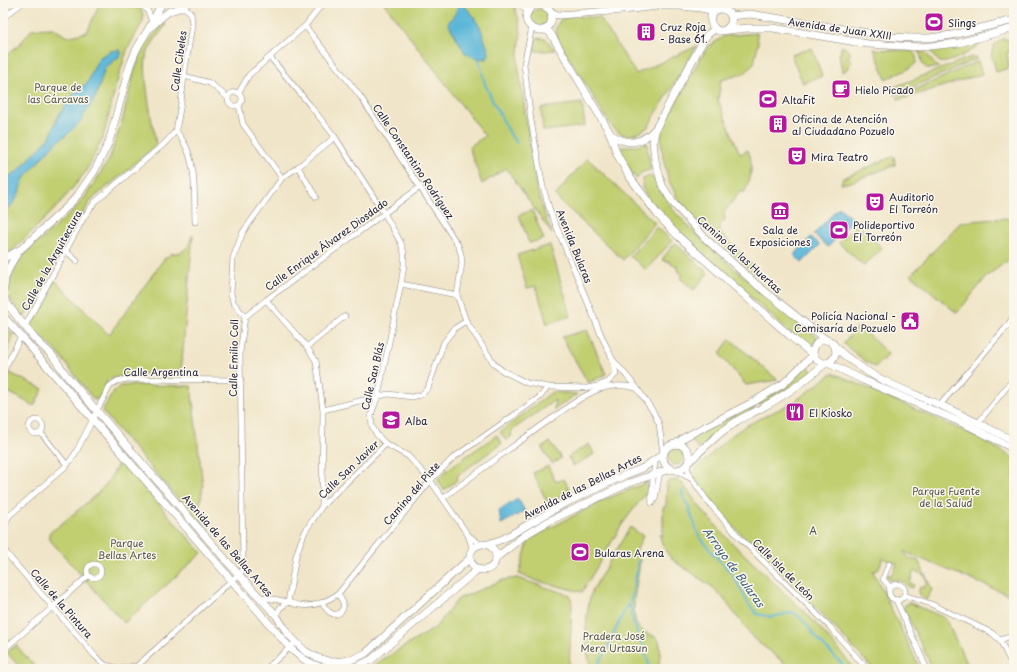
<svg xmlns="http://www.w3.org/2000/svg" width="1017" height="672" font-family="'Playpen Sans',sans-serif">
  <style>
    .green { fill: #c1cf71; stroke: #727856 }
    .water { fill: #5ab6d8; stroke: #3e6c8a }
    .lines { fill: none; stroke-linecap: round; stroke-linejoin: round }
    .stream { stroke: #5ab6d8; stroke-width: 2 }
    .street-casing { stroke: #898482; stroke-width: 6 }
    .secondary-casing { stroke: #898482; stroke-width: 8 }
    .street { stroke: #fff; stroke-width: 5 }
    .secondary { stroke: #fff; stroke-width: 7 }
    .labels { text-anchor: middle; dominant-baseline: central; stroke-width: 3; stroke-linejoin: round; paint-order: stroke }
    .poi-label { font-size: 10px; fill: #22223b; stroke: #fbf7ec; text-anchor: start }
    .street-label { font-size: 10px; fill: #22223b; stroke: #fbf7ec }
    .park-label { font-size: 10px; fill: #52564b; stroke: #fbf7ec }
    .water-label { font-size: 11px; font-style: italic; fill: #385d7a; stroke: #fbf7ec }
  </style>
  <rect width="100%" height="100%" fill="#fbf7ec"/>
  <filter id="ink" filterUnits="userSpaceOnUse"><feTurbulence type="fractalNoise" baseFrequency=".025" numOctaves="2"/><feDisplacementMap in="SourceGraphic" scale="8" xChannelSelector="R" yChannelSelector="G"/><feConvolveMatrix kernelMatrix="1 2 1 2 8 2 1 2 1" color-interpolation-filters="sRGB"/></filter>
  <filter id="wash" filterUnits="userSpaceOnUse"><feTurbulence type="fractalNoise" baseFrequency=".012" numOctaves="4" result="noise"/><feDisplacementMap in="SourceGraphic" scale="16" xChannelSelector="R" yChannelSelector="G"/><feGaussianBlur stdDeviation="0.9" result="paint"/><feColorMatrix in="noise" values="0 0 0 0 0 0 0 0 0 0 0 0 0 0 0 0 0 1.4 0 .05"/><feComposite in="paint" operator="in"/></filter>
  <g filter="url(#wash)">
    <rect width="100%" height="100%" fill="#f0e5c8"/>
    <g class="green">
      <path d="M100 3H127L131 7 140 8C143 13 144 16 143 21L127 50 116 85 103 138 86 171 76 184 53 211 3 259V57L18 46 32 29 53 28 67 37 87 32Z"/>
      <path d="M384 3H511L514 5 519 20 521 32 518 63 536 186 544 213 552 234 506 168 482 184 469 147 485 136Z"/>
      <circle cx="539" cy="18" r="9"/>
      <path d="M569 16 600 18 636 74 697 46 648 127C638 134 627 139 617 131 611 127 603 112 599 106 585 83 571 61 557 38L556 28 560 20Z"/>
      <path d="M164 23 166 25C159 34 151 44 147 54 142 67 150 108 152 123L154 131 156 145 124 173 91 200 72 230 56 261 28 312 25 316 21 315 10 299 9 285 15 268 27 251 42 239 73 211 85 197 109 160 123 118 134 72 145 45Z"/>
      <path d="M757 33 758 43 754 64 743 75V74L721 80 718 100 740 154 748 150C754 167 751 178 744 193L741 191 724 212 725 220 720 225 719 231 757 270 754 274 688 211 678 199 669 181 663 158 661 137 663 127 697 64 708 47 724 36Z"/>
      <path d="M536 38 546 39 555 50 545 51H534Z"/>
      <path d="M1004 38 1005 40 1014 38V51L1007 52 1009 68 996 72 993 59 991 55 994 45Z"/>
      <path d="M982 40C981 42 980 44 978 45 973 51 948 65 940 62 936 60 933 54 930 50 948 48 965 46 982 40Z"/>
      <path d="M841 47H844L851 53 848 57 852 61 846 70 842 72 839 53H841Z"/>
      <path d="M812 48 822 76 803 83 791 55Z"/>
      <path d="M874 49 911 51C916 53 917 58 916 63 908 71 896 74 886 79Z"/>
      <path d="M918 51C931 50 928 62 939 67 923 71 923 67 920 53Z"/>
      <path d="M971 57 978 58 895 95 892 88Z"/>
      <path d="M978 61 982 74 899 100 897 98Z"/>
      <path d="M582 103 585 126 543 131 541 108Z"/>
      <path d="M645 143H647L648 152 651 170C644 171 640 172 637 179 629 171 624 159 620 149L625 146H638Z"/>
      <path d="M894 156 895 165 851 182 841 184 843 178Z"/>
      <path d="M587 158 655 223 623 260 555 196Z"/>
      <path d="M649 176 653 178 657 182 666 199 674 211 694 232 729 264 817 337 818 338 811 348 808 349 678 231 651 202 644 191 642 187 643 179Z"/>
      <path d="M532 210 544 239 529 243 519 215Z"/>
      <path d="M1006 218 1014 223V256L987 276 957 313 911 275 961 222Z"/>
      <path d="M857 224 882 248 864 266 839 243Z"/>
      <path d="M657 227 672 241 646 270 630 256Z"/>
      <path d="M193 234 181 373C158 374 130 372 108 380L99 398 94 400 55 349 31 328 55 280 109 335 164 259 171 254 182 252 188 246Z"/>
      <path d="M675 243 708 273 694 290 680 278 683 275 677 270V265H672V263H670L669 261H665L662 259Z"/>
      <path d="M550 245 571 316 547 324 536 286 527 288 517 255Z"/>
      <path d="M3 324 12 334 13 338 3 362Z"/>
      <path d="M857 328H861L888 354 887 356 875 367 865 361 845 345 843 343Z"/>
      <path d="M587 330 606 374 588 383 562 337Z"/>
      <path d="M730 339 778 380 746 385 722 357 720 353Z"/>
      <path d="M807 365 812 371 787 390 761 405 759 402 783 389Z"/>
      <path d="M8 372 43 389 34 406 3 389V382Z"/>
      <path d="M833 373 973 435 1014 458V597L909 554 904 551C907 557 911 561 918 560L932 589 927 600C921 597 917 594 920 587L924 588 927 581 924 575 914 571 910 583 914 585 913 587 911 588C903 583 902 578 890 580L887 578 888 574 892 575 897 564 883 558 878 570 873 571 920 669H873L828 620 732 525 720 512 693 477 694 471 728 438 745 426 794 402Z"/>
      <path d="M132 385 191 386 203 486 200 504 204 529 102 411 114 391 120 386Z"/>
      <path d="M552 392 577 394 554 410 555 400 512 430 511 437 506 440 500 432Z"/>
      <path d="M754 405 755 408 698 450 693 441 688 438Z"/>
      <path d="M497 435 502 443 458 475 456 481 444 490 438 480 448 469Z"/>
      <path d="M550 442 561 458 552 464 542 448Z"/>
      <path d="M589 444 594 454 573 466 568 457Z"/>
      <circle cx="676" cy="457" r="8"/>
      <path d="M121 459 161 507 202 553 124 623 49 539V533L59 526 97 494 107 483Z"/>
      <path d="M548 466 556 482 564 479 570 491 548 504 533 473Z"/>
      <path d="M675 480H678L682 483 703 511 730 541 812 619 855 669H792L753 638 723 598 714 588 674 561C666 553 661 545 660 534L663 536V507H666L667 482Z"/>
      <path d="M648 482V489L646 493 623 523 582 592 537 581 519 574 529 539 606 499Z"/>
      <path d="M630 527 643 536 635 554 640 559C639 579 631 598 635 619 639 637 653 631 659 641 662 647 659 663 658 669H591C586 649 585 636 587 616 588 607 589 599 592 591Z"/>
      <path d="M517 578 570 595 572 604 569 669H367L435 628 458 599 503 580Z"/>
      <path d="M908 603H910L945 618 970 669H933L904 609 905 605Z"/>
      <path d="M16 645 37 669H22L7 653Z"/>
    </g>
    <g class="water">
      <path d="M455 3H462L472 14 481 29 489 53 487 59 475 58 465 53 448 23 455 14 458 6Z"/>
      <path d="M119 50 121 51V55L105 68 96 96 80 122 69 133 53 145 46 153 23 180 18 196 11 206 3 214V179L13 174 18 171 50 137 58 116 72 96 88 82 95 65 100 57 111 51Z"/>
      <path d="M839 207 853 220 828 247 814 234Z"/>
      <path d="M811 237 820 245 802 263 794 255Z"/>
      <path d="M518 499 525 511 501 524 499 510Z"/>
    </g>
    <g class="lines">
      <g class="stream">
        <path d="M479 59 485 84 494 104 512 137 517 143"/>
        <path d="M682 490 683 497 688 506 698 534 710 550 733 575 749 605 757 614 772 617 793 612 802 619 820 642 847 669"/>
        <path d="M638 561 636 575 630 604 632 619 648 661 649 669"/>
        <path d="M595 669 606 651 624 611 630 604"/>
      </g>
    </g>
  </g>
  <g filter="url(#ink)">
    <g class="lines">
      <g class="street-casing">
        <g id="street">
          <path d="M139 3C147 7 149 13 152 22"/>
          <path d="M315 3 319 8"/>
          <path d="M3 18 22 3"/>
          <path d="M305 26 360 96 458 245 461 254 462 263 457 295 466 321 495 365 503 371 527 383 548 387 587 388 597 386 608 382 616 374 613 360"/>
          <path d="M530 27 531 32 524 64 531 121 540 171 543 187 550 211 602 337 613 360 637 388 654 413 659 424 663 453"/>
          <path d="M270 57 309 104 335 137 384 213 401 243 404 253V265L401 284 378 396 371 415 372 426 377 435 386 444 408 456 430 480 468 535 480 544"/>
          <path d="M184 76 210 83 228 98"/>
          <circle cx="235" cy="99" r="7"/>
          <path d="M239 92 249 75 305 26 319 8 328 3"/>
          <path d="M239 105 243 124 282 178"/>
          <path d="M176 131C179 134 181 138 183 141 197 163 194 197 195 222"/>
          <path d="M298 167 316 197"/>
          <path d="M66 251 77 261"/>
          <path d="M401 284 457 295"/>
          <path d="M266 300 307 347 316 361 323 410 322 506 306 530 301 541 296 556 288 602 280 608 276 615"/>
          <path d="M245 317 266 300 420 187"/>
          <path d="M1008 325 1014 329"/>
          <path d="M25 326 84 217 95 202 164 144 176 131 181 103 184 76 192 25 191 13 184 7"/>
          <path d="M307 347 345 316"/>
          <path d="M3 372 21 336"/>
          <path d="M940 405 1008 325 1014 315"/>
          <path d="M323 410 388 394 412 397 421 395 428 388 444 342 455 328 466 321"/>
          <circle cx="36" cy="427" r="7"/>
          <path d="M978 423 1014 378"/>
          <path d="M41 433 67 465"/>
          <path d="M688 465V470L692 479 709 503 740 538 830 627 867 669"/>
          <path d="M677 471 692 479"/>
          <path d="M443 498C478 472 514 445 551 419 566 409 582 395 600 389 611 385 625 385 636 388"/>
          <path d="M652 503C650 496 655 468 655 459"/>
          <path d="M652 503 655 499 660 472"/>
          <path d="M322 506 386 444"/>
          <path d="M3 510 9 516"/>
          <path d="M3 533 4 527 9 516 67 465 75 454 93 419 97 410 110 386 117 381 128 379 241 380"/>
          <path d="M468 535 473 550"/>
          <path d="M3 540 6 553 96 657 105 665 118 668 137 666 242 571 243 565 240 352 245 317 233 302 231 293 233 258 243 232 282 178 298 167 335 137"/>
          <circle cx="94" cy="571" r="7"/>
          <path d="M889 564 883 579 890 587"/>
          <circle cx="897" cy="592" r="8"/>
          <path d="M904 595 931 604 992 633 1000 640 1014 669"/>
          <path d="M260 597C269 598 278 600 288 602 292 603 296 605 300 605 313 608 327 601 338 594L430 481 453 458 540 397 548 387"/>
          <path d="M896 600 927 669"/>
          <path d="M322 603C324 606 327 611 331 613 337 617 345 611 343 603 342 600 340 597 338 594"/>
          <path d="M1000 640 1014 635"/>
          <path d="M3 650 53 607 88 576"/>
          <path d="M266 669 296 642"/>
        </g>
      </g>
      <g class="secondary-casing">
        <g id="secondary">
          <path d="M520 3 528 11"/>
          <path d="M551 12C557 41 517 31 528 11 530 7 534 5 538 4 548 4 550 15 559 15L623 10 658 6H680L701 8 715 11"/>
          <path d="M731 16 750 14 892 37 911 38H929L952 35 1014 20"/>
          <path d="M152 26C158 21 163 15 170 11 176 8 181 10 187 3"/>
          <path d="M726 29C741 18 722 1 713 13 711 15 710 19 711 22 712 27 715 29 719 31L748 28H773L868 44 920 47 959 43 1014 28"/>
          <path d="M544 30 548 31 551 34 610 133 617 154 629 176 658 215 677 235 790 336 813 355 817 360 823 363H828L832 360 835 356 836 352 835 347"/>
          <path d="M656 128 653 141 655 160 662 185 673 203 706 239 757 285 826 340"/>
          <path d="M610 134C628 146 641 145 656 128L703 41 708 34 715 29"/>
          <path d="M3 259 21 249 68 206 78 195 95 170 109 142 130 65 136 50 149 28 162 3"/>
          <path d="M3 291C5 287 4 283 5 278 8 269 13 260 18 252"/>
          <path d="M3 296 8 305 35 339 52 355 66 375 109 425 239 575 276 615 288 634 305 651 318 658 332 662 351 660 366 653 470 558"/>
          <path d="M3 316 21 336 290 648C302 659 311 665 327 669"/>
          <path d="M813 355C813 347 817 338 827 340 832 341 833 344 836 347 843 356 855 363 865 370 888 385 915 394 940 405 965 416 989 429 1014 441"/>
          <path d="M828 363 863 380 967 425 1014 449"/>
          <circle cx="676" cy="457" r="13"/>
          <path d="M676 444 685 437 755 401 773 390 783 384 813 355"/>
          <path d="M690 461C705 447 719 432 737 421 743 417 751 414 758 410 783 397 805 381 826 363"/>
          <circle cx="483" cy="557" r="13"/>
          <path d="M488 544 503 539 565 503 625 475 643 468 663 454"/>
          <path d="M497 557 525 535 549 521 629 483 670 469"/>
          <path d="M342 669 356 667 371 660 478 569"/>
        </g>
      </g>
      <use href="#street" class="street"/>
      <use href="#secondary" class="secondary"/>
    </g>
  </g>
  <defs>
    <g id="stadium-square" transform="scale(1)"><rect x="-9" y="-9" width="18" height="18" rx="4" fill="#b5179e" stroke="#fbf7ec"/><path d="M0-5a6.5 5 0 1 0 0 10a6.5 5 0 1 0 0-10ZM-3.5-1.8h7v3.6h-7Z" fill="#fff"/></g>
    <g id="building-square" transform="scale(1)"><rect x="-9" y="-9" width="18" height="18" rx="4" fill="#b5179e" stroke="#fbf7ec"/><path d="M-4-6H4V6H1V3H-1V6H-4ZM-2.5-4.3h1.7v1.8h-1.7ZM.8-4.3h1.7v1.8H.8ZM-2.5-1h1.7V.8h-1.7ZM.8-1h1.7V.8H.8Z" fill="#fff"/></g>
    <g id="cafe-square" transform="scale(1)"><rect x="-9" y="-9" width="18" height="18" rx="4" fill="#b5179e" stroke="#fbf7ec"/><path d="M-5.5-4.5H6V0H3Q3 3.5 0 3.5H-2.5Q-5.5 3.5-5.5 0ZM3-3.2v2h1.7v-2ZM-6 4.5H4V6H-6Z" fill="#fff"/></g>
    <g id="theatre-square" transform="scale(1)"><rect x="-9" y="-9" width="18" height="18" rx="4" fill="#b5179e" stroke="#fbf7ec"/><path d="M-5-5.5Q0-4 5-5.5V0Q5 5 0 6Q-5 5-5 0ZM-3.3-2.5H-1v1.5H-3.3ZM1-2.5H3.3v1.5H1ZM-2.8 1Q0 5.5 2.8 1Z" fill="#fff"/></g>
    <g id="museum-square" transform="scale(1)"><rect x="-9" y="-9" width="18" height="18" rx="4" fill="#b5179e" stroke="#fbf7ec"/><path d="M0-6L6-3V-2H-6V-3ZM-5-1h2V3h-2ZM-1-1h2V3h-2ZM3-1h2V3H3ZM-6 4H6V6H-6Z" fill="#fff"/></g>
    <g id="civic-square" transform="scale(1)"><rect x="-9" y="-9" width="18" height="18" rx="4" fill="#b5179e" stroke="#fbf7ec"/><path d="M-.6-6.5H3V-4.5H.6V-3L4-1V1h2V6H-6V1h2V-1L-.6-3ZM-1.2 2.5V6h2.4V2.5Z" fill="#fff"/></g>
    <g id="restaurant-square" transform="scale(1)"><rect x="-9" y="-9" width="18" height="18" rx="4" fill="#b5179e" stroke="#fbf7ec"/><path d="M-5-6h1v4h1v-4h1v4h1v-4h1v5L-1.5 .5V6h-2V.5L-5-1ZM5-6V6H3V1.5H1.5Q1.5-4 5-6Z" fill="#fff"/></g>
    <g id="school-square" transform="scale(1)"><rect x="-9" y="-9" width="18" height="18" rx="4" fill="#b5179e" stroke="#fbf7ec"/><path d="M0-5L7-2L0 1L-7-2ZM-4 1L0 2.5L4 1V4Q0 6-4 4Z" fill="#fff"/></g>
  </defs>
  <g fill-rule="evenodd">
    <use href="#stadium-square" x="934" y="22"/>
    <use href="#building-square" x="646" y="32"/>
    <use href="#cafe-square" x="841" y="89"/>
    <use href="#stadium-square" x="768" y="99"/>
    <use href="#building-square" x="778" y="124"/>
    <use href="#theatre-square" x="797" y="156"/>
    <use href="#theatre-square" x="875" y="202"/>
    <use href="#museum-square" x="780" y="211"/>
    <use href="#stadium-square" x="839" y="230"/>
    <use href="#civic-square" x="910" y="321"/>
    <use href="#restaurant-square" x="795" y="412"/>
    <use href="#school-square" x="391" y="420"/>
    <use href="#stadium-square" x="580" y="552"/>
  </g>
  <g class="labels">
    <g class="poi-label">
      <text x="948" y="22">Slings</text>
      <text x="660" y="26">Cruz Roja<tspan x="660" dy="12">- Base 61.</tspan></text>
      <text x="855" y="89">Hielo Picado</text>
      <text x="782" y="99">AltaFit</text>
      <text x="792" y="118">Oficina de Atención<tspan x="792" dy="12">al Ciudadano Pozuelo</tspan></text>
      <text x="811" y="156">Mira Teatro</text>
      <text x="889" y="196">Auditorio<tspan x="889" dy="12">El Torreón</tspan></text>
      <text x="853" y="224">Polideportivo<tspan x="853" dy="12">El Torreón</tspan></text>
      <text x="780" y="229" text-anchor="middle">Sala de<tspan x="780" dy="12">Exposiciones</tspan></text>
      <text x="896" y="315" text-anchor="end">Policía Nacional -<tspan x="896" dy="12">Comisaría de Pozuelo</tspan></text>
      <text x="809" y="412">El Kiosko</text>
      <text x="405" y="420">Alba</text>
      <text x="594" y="552">Bularas Arena</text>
    </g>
    <g class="street-label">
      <text transform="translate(840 28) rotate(8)">Avenida de Juan XXIII</text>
      <text transform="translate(178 61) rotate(-82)">Calle Cibeles</text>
      <text transform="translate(414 161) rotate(56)">Calle Constantino Rodríguez</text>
      <text transform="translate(326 244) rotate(-36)">Calle Enrique Álvarez Diosdado</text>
      <text transform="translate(575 246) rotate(68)">Avenida Bularas</text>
      <text transform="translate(740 254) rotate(42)">Camino de las Huertas</text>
      <text transform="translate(51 260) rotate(-61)">Calle de la Arquitectura</text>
      <text transform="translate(233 358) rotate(-89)">Calle Emilio Coll</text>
      <text x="161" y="371">Calle Argentina</text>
      <text transform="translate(372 376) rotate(-77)">Calle San Blás</text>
      <text transform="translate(348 469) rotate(-44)">Calle San Javier</text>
      <text transform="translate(582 486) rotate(-27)">Avenida de las Bellas Artes</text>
      <text transform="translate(411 493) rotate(-49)">Camino del Piste</text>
      <text transform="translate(228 545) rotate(49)">Avenida de las Bellas Artes</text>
      <text transform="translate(784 569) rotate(45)">Calle Isla de León</text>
      <text transform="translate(62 603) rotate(49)">Calle de la Pintura</text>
    </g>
    <g class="park-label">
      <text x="58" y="86">Parque de<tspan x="58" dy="12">las Cárcavas</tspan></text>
      <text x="946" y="490">Parque Fuente<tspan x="946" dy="12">de la Salud</tspan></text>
      <text x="813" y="530">A</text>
      <text x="127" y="542">Parque<tspan x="127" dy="12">Bellas Artes</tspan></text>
      <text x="614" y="635">Pradera José<tspan x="614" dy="12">Mera Urtasun</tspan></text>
    </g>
    <g class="water-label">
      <text transform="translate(734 567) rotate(54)">Arroyo de Bularas</text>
    </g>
  </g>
  <rect width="1017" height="672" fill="none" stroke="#fbf7ec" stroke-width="16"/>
</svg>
